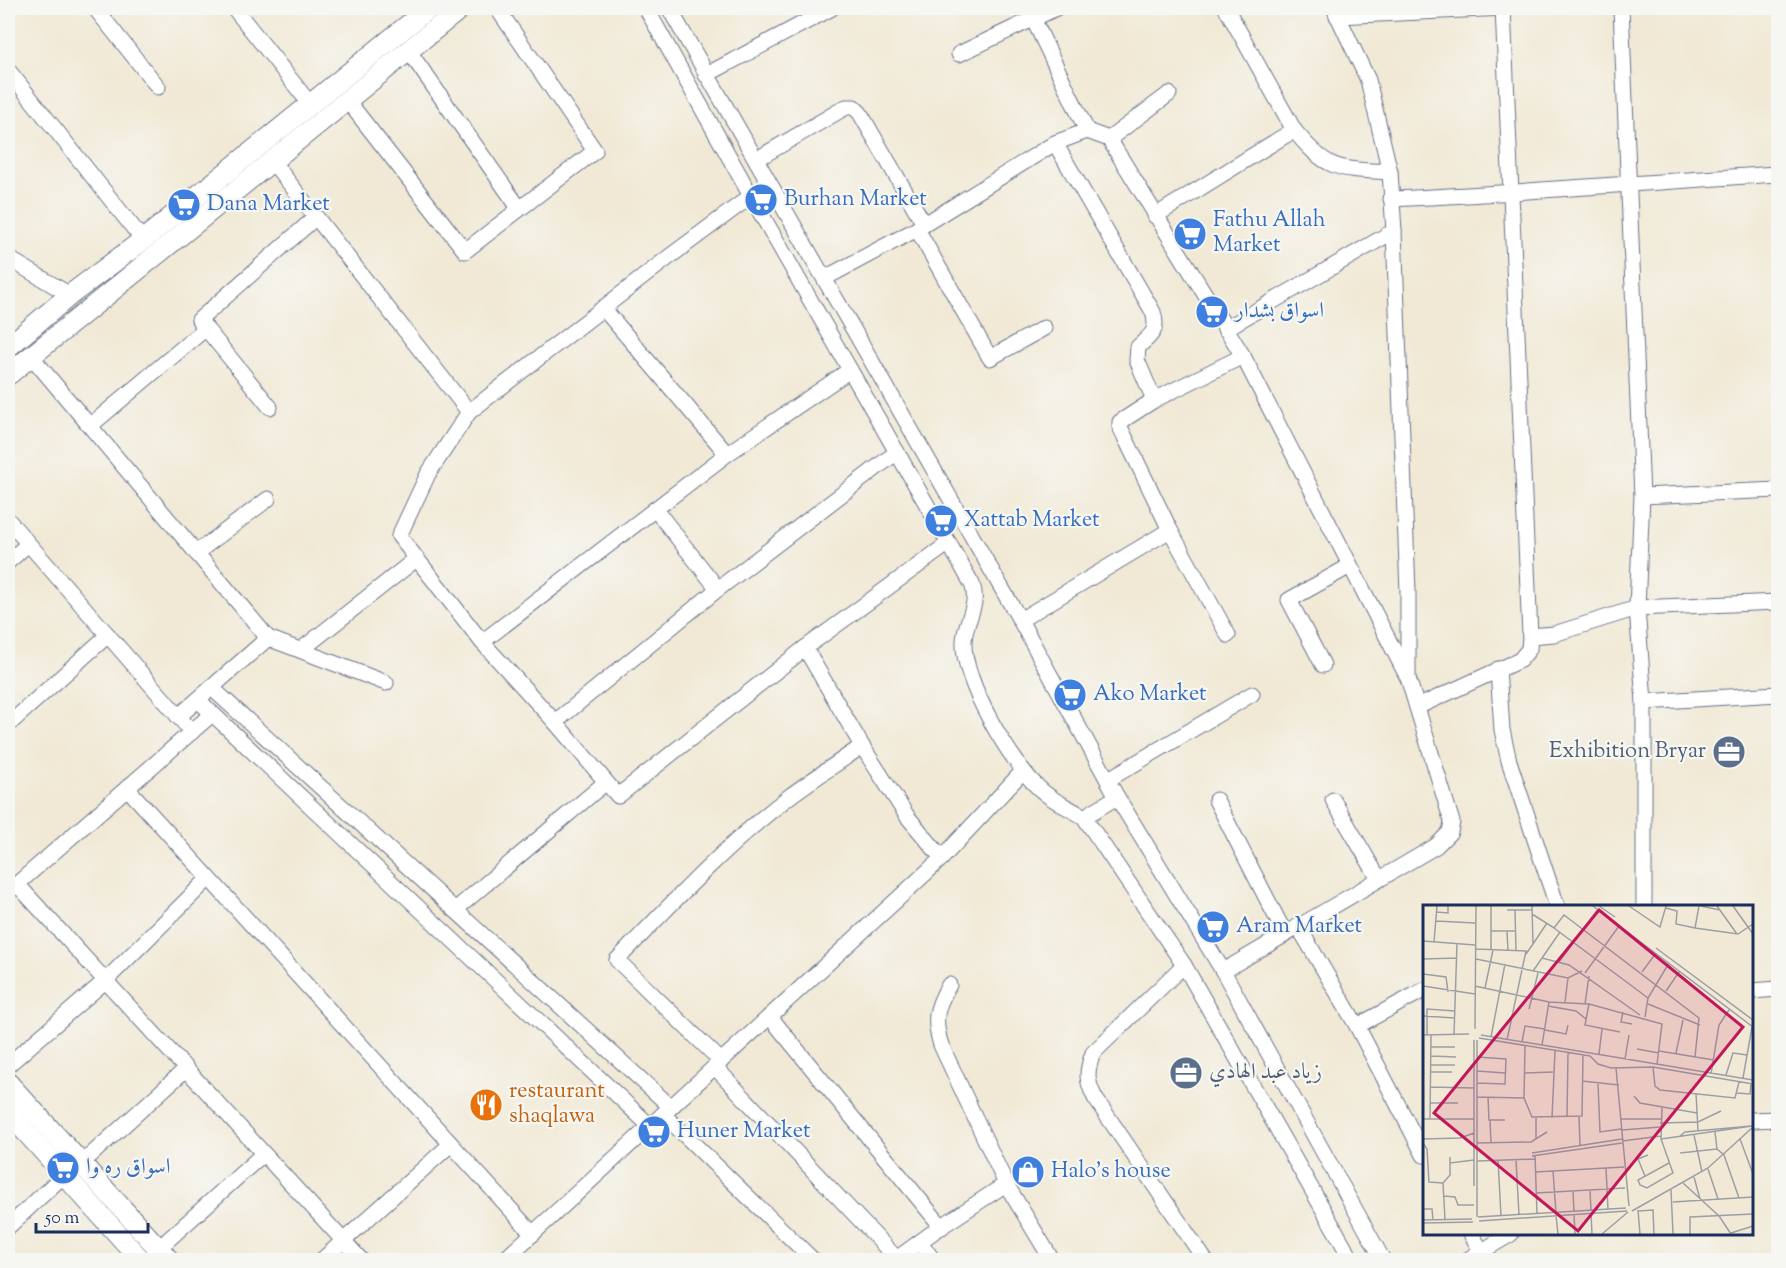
<svg xmlns="http://www.w3.org/2000/svg" width="1786" height="1268" font-family="'Sorts Mill Goudy',Amiri,serif">
  <style>
    .lines { fill: none; stroke-linecap: round; stroke-linejoin: round }
    .minor-casing { stroke: #667088; stroke-width: 17 }
    .tertiary-casing { stroke: #667088; stroke-width: 22 }
    .minor { stroke: #fff; stroke-width: 15 }
    .tertiary { stroke: #fff; stroke-width: 20 }
    .labels { text-anchor: middle; dominant-baseline: central; stroke-width: 4.5; stroke-linejoin: round; paint-order: stroke }
    .shop-label { font-size: 22px; fill: #366cbe; stroke: #f6f6f2; text-anchor: start }
    .service-label { font-size: 22px; fill: #4e5e75; stroke: #f6f6f2; text-anchor: end }
    .food-label { font-size: 22px; fill: #c56008; stroke: #f6f6f2; text-anchor: start }
    .inset-road { fill: none; stroke: #9b9fa5; stroke-width: 1.5 }
    .view { fill: #c2185b; fill-opacity: 0.15; stroke: #c2185b; stroke-width: 3 }
    .inset-edge { fill: none; stroke: #1b2f5e; stroke-width: 3 }
  </style>
  <rect width="100%" height="100%" fill="#f6f6f2"/>
  <filter id="ink" filterUnits="userSpaceOnUse"><feTurbulence type="fractalNoise" baseFrequency=".0167" numOctaves="2"/><feDisplacementMap in="SourceGraphic" scale="12" xChannelSelector="R" yChannelSelector="G"/><feConvolveMatrix kernelMatrix="1 2 1 2 8 2 1 2 1" color-interpolation-filters="sRGB"/></filter>
  <filter id="wash" filterUnits="userSpaceOnUse"><feTurbulence type="fractalNoise" baseFrequency=".008" numOctaves="4" result="noise"/><feDisplacementMap in="SourceGraphic" scale="24" xChannelSelector="R" yChannelSelector="G"/><feGaussianBlur stdDeviation="1.35" result="paint"/><feColorMatrix in="noise" values="0 0 0 0 0 0 0 0 0 0 0 0 0 0 0 0 0 1.4 0 .05"/><feComposite in="paint" operator="in"/></filter>
  <g filter="url(#wash)">
    <rect width="100%" height="100%" fill="#f1e9d5"/>
  </g>
  <g filter="url(#ink)">
    <g class="lines">
      <g class="minor-casing">
        <g id="minor">
          <path d="M95 8 158 87"/>
          <path d="M234 8 310 104"/>
          <path d="M646 8 751 196 972 584C980 605 965 620 964 641 962 681 1012 765 1041 790 1054 802 1070 808 1084 817L1184 965 1352 1260"/>
          <path d="M669 8 1020 620 1117 797 1223 971 1383 1260"/>
          <path d="M1028 8 1087 131"/>
          <path d="M1226 8 1294 130C1328 172 1339 169 1390 172"/>
          <path d="M1334 8 1368 80 1390 172 1394 231 1408 592V675"/>
          <path d="M1621 8 1642 496 1637 608 1644 702V906"/>
          <path d="M1337 16 1504 8"/>
          <path d="M408 50 519 208"/>
          <path d="M959 54 1056 8"/>
          <path d="M8 70 143 240"/>
          <path d="M706 75 832 8"/>
          <path d="M347 100 465 251 595 151 497 8"/>
          <path d="M1109 139 1169 94"/>
          <path d="M1055 143 1153 312C1159 331 1151 335 1138 347L1137 360 1154 400"/>
          <path d="M757 159 846 107H854L860 113 924 224"/>
          <path d="M272 161 469 412"/>
          <path d="M751 196 669 257 469 412 428 474 399 536 482 642 555 722 618 796 805 648 949 543"/>
          <path d="M1391 199C1520 193 1649 182 1778 174"/>
          <path d="M1155 216 1294 130"/>
          <path d="M917 229 990 358 1044 328"/>
          <path d="M8 258 70 295"/>
          <path d="M825 278 917 229 1055 143 1087 131 1109 139 1243 356 1408 678 1452 822 1450 832 1436 846 1223 971"/>
          <path d="M603 308 727 454"/>
          <path d="M1225 329 1394 231"/>
          <path d="M31 356 268 638 386 683"/>
          <path d="M270 407 199 320 316 217"/>
          <path d="M90 426 206 328"/>
          <path d="M1642 496 1778 490"/>
          <path d="M655 509 718 589"/>
          <path d="M8 520 192 732"/>
          <path d="M196 553 268 499"/>
          <path d="M8 562 28 544"/>
          <path d="M1020 620 1170 530"/>
          <path d="M1228 635 1170 530 1120 427V422L1154 400 1243 356"/>
          <path d="M1530 636 1554 634 1637 608 1778 602"/>
          <path d="M482 642 727 454 850 370"/>
          <path d="M805 648 862 746 907 816 942 858"/>
          <path d="M301 650 416 559"/>
          <path d="M1323 665 1289 600 1350 566"/>
          <path d="M1498 669 1502 730 1509 761 1557 906"/>
          <path d="M212 688 671 1107"/>
          <path d="M198 700 650 1126"/>
          <path d="M1644 702 1778 694"/>
          <path d="M1417 707 1520 660 1529 649 1530 636 1503 8"/>
          <path d="M178 717 268 638"/>
          <path d="M555 722 718 589 897 452"/>
          <path d="M8 725 108 635"/>
          <path d="M1109 779 1252 694"/>
          <path d="M127 788 533 1234"/>
          <path d="M1216 800 1285 934"/>
          <path d="M1333 800 1379 879"/>
          <path d="M1084 817 1117 797"/>
          <path d="M17 884 361 1260"/>
          <path d="M8 892 212 714"/>
          <path d="M455 910 606 782"/>
          <path d="M1298 926 1357 1026 1424 1155"/>
          <path d="M1184 965 1093 1053C1086 1072 1086 1080 1095 1098L1205 1260"/>
          <path d="M949 985C936 1007 933 1020 941 1045L1006 1184 1052 1260"/>
          <path d="M1752 991 1778 989"/>
          <path d="M770 1017 942 1227"/>
          <path d="M1357 1026 1424 990"/>
          <path d="M721 1061 617 960C672 903 727 844 790 796 813 779 838 763 862 746"/>
          <path d="M8 1065 105 981 209 878"/>
          <path d="M715 1067 897 1259"/>
          <path d="M663 1114 813 1260"/>
          <path d="M1752 1120 1778 1119"/>
          <path d="M81 1164 186 1069"/>
          <path d="M8 1227 65 1174"/>
          <path d="M1471 1234 1482 1252"/>
          <path d="M920 1242 933 1260"/>
          <path d="M158 1249 263 1154"/>
          <path d="M322 1260 451 1144"/>
          <path d="M504 1260 901 896 942 858 1023 771"/>
          <path d="M895 1260 936 1230 1006 1184"/>
          <path d="M1467 1260 1511 1234"/>
        </g>
      </g>
      <g class="tertiary-casing">
        <g id="tertiary">
          <path d="M8 347 70 295 143 240 429 8"/>
          <path d="M8 375 461 8"/>
          <path d="M8 1083 169 1260"/>
          <path d="M8 1112 141 1260"/>
        </g>
      </g>
      <use href="#minor" class="minor"/>
      <use href="#tertiary" class="tertiary"/>
    </g>
  </g>
  <defs>
    <g id="supermarket-disc" transform="scale(1.725)"><circle r="9.5" fill="#3f7fe0" stroke="#f6f6f2"/><path d="M-6-5.5h2.5l.6 2H6L4.5 2H-2.5L-4.4-4H-6ZM-1.5 3.2a1.3 1.3 0 1 0 .1 0ZM3 3.2a1.3 1.3 0 1 0 .1 0Z" fill="#fff"/></g>
    <g id="office-disc" transform="scale(1.725)"><circle r="9.5" fill="#5c6f8a" stroke="#f6f6f2"/><path d="M-6-3h4V-5.5h4V-3h4V5H-6ZM-1-4.5V-3h2v-1.5ZM-6 0V1H6V0Z" fill="#fff"/></g>
    <g id="restaurant-disc" transform="scale(1.725)"><circle r="9.5" fill="#e8710a" stroke="#f6f6f2"/><path d="M-5-6h1v4h1v-4h1v4h1v-4h1v5L-1.5 .5V6h-2V.5L-5-1ZM5-6V6H3V1.5H1.5Q1.5-4 5-6Z" fill="#fff"/></g>
    <g id="shop-disc" transform="scale(1.725)"><circle r="9.5" fill="#3f7fe0" stroke="#f6f6f2"/><path d="M-5-2.5h2.3a2.7 3.5 0 0 1 5.4 0H5L5.5 6h-11ZM-1.5-2.5h3a1.5 2.3 0 0 0-3 0Z" fill="#fff"/></g>
  </defs>
  <g fill-rule="evenodd">
    <use href="#supermarket-disc" x="761" y="200"/>
    <use href="#supermarket-disc" x="184" y="205"/>
    <use href="#supermarket-disc" x="1190" y="234"/>
    <use href="#supermarket-disc" x="1212" y="312"/>
    <use href="#supermarket-disc" x="941" y="521"/>
    <use href="#supermarket-disc" x="1070" y="695"/>
    <use href="#office-disc" x="1729" y="752"/>
    <use href="#supermarket-disc" x="1213" y="927"/>
    <use href="#office-disc" x="1186" y="1073"/>
    <use href="#restaurant-disc" x="486" y="1105"/>
    <use href="#supermarket-disc" x="654" y="1132"/>
    <use href="#supermarket-disc" x="63" y="1168"/>
    <use href="#shop-disc" x="1028" y="1172"/>
  </g>
  <g class="labels">
    <g class="shop-label">
      <text x="784" y="200">Burhan Market</text>
      <text x="207" y="205">Dana Market</text>
      <text x="1213" y="221">Fathu Allah<tspan x="1213" dy="25">Market</tspan></text>
      <text x="1235" y="312">اسواق بشدار</text>
      <text x="964" y="521">Xattab Market</text>
      <text x="1093" y="695">Ako Market</text>
      <text x="1236" y="927">Aram Market</text>
      <text x="677" y="1132">Huner Market</text>
      <text x="86" y="1168">اسواق ره وا</text>
      <text x="1051" y="1172">Halo’s house</text>
    </g>
    <g class="service-label">
      <text x="1706" y="752">Exhibition Bryar</text>
      <text x="1209" y="1073" text-anchor="start">زياد عبد الهادي</text>
    </g>
    <g class="food-label">
      <text x="509" y="1092">restaurant<tspan x="509" dy="25">shaqlawa</tspan></text>
    </g>
  </g>
  <g transform="translate(1423 905)">
    <rect width="330" height="330" fill="#f1e9d5"/>
    <path class="inset-road" d="M170 1 330 122M176 1 192 12M206 1 237 22 243 1M278 1 297 5M294 1 314 29M310 1 330 29M243 3 254 6 253 19 272 23 315 29 330 19M84 5H109M92 5 93 46M14 7 25 8V1M109 9 131 23 141 10 276 113 272 152M13 16 52 18M131 23 225 93M272 23 276 1M68 26H92M84 26 85 46M0 36 52 40M11 37 14 1M110 39 124 18M233 43 330 115M53 44 104 46M68 45V1M103 49 110 39 109 1M119 53 137 27M0 54 34 53M53 54 145 73 159 66M136 57 175 4M110 66 119 53 146 60 217 110M219 67 233 48M162 68 196 21M0 69 23 72 25 87M0 81 52 89M52 81 126 97 166 99 239 119 234 159M62 83 70 45M243 86 256 67M142 97 145 73M162 99 166 71M166 99 162 120 197 127M225 99 277 120M125 101 153 106 163 114M106 104 115 68M200 107 198 117 209 119M0 111 32 113M222 112 225 93 246 58M52 124 53 1M122 125 143 129 145 120M0 130 46 129M4 130V104L32 106M31 130 34 38M58 130 330 175M68 132 82 59M56 133 167 151 175 159 188 163 230 162 330 179M51 135V281M84 135 103 46M99 137 102 121 122 124M119 140 126 97M102 141 101 193 109 212 159 211 160 150M8 142H32M214 144 236 148M236 146 291 155M253 148 260 115M176 149 179 124M8 151 33 152M54 152 83 154 82 179 54 178M202 154 206 130M8 160H32M230 162 232 181 237 185 312 193 316 177M193 163 206 301M54 166 82 168M7 167H29M102 168 130 167M288 169 296 120 306 105M303 170 310 148 324 150M320 173 329 122M159 176 196 180M175 179 177 227 198 224M7 182 51 183M273 188 275 226M314 188 327 189 328 178M211 191 217 198 274 208M54 192 101 193M65 192 66 215H82M7 198H35M239 203 238 234 250 268 224 283 217 280 215 275 246 258M144 212 145 148M156 212 157 241M129 213 132 146M0 214H51M7 214 8 130M198 214H238M67 215 68 238M237 218 275 217 298 206M199 225 237 222M292 227 294 244 301 250 316 293M271 230 279 267M257 231 262 227 328 221M113 233V213M0 234 37 233 51 228M238 234 329 221M317 234 330 269M199 236 238 231M0 238 4 244 6 277 20 278M54 238 108 237 124 227M109 248 199 234M257 248 294 244M112 250 114 309M109 251 199 238M75 255 78 311M93 255 96 310M54 256 112 254M27 258 51 255M183 263 185 305M285 264 295 294M130 266 133 308M112 267 201 262M222 271 215 254 225 250M271 272 277 294M260 278 296 311 308 329M167 285 168 306M248 285 250 329M150 286 151 307M113 288 202 283M21 291 32 292 35 300H51M250 297 330 292M0 304H9L10 315M215 305 217 329M209 306 285 263 330 222M215 306 230 305 231 329M151 309 152 329M168 309 169 329M133 311 135 329M54 312V135M55 312 203 303M0 315 49 314M22 315 20 278 27 270V252M56 316 204 306M0 318 50 317M308 328 330 321M179 329 205 307M267 329V312L330 309"/>
    <path class="view" d="M176 5 320 122 155 326 11 208Z"/>
    <rect width="330" height="330" class="inset-edge"/>
  </g>
  <rect width="1786" height="1268" fill="none" stroke="#f6f6f2" stroke-width="30"/>
  <path d="M36 1223v9h112v-9" fill="none" stroke="#1b2f5e" stroke-width="3"/>
  <text x="45" y="1223" font-size="18" fill="#1b2f5e" stroke="#f6f6f2" stroke-width="4.5" paint-order="stroke">50 m</text>
</svg>
